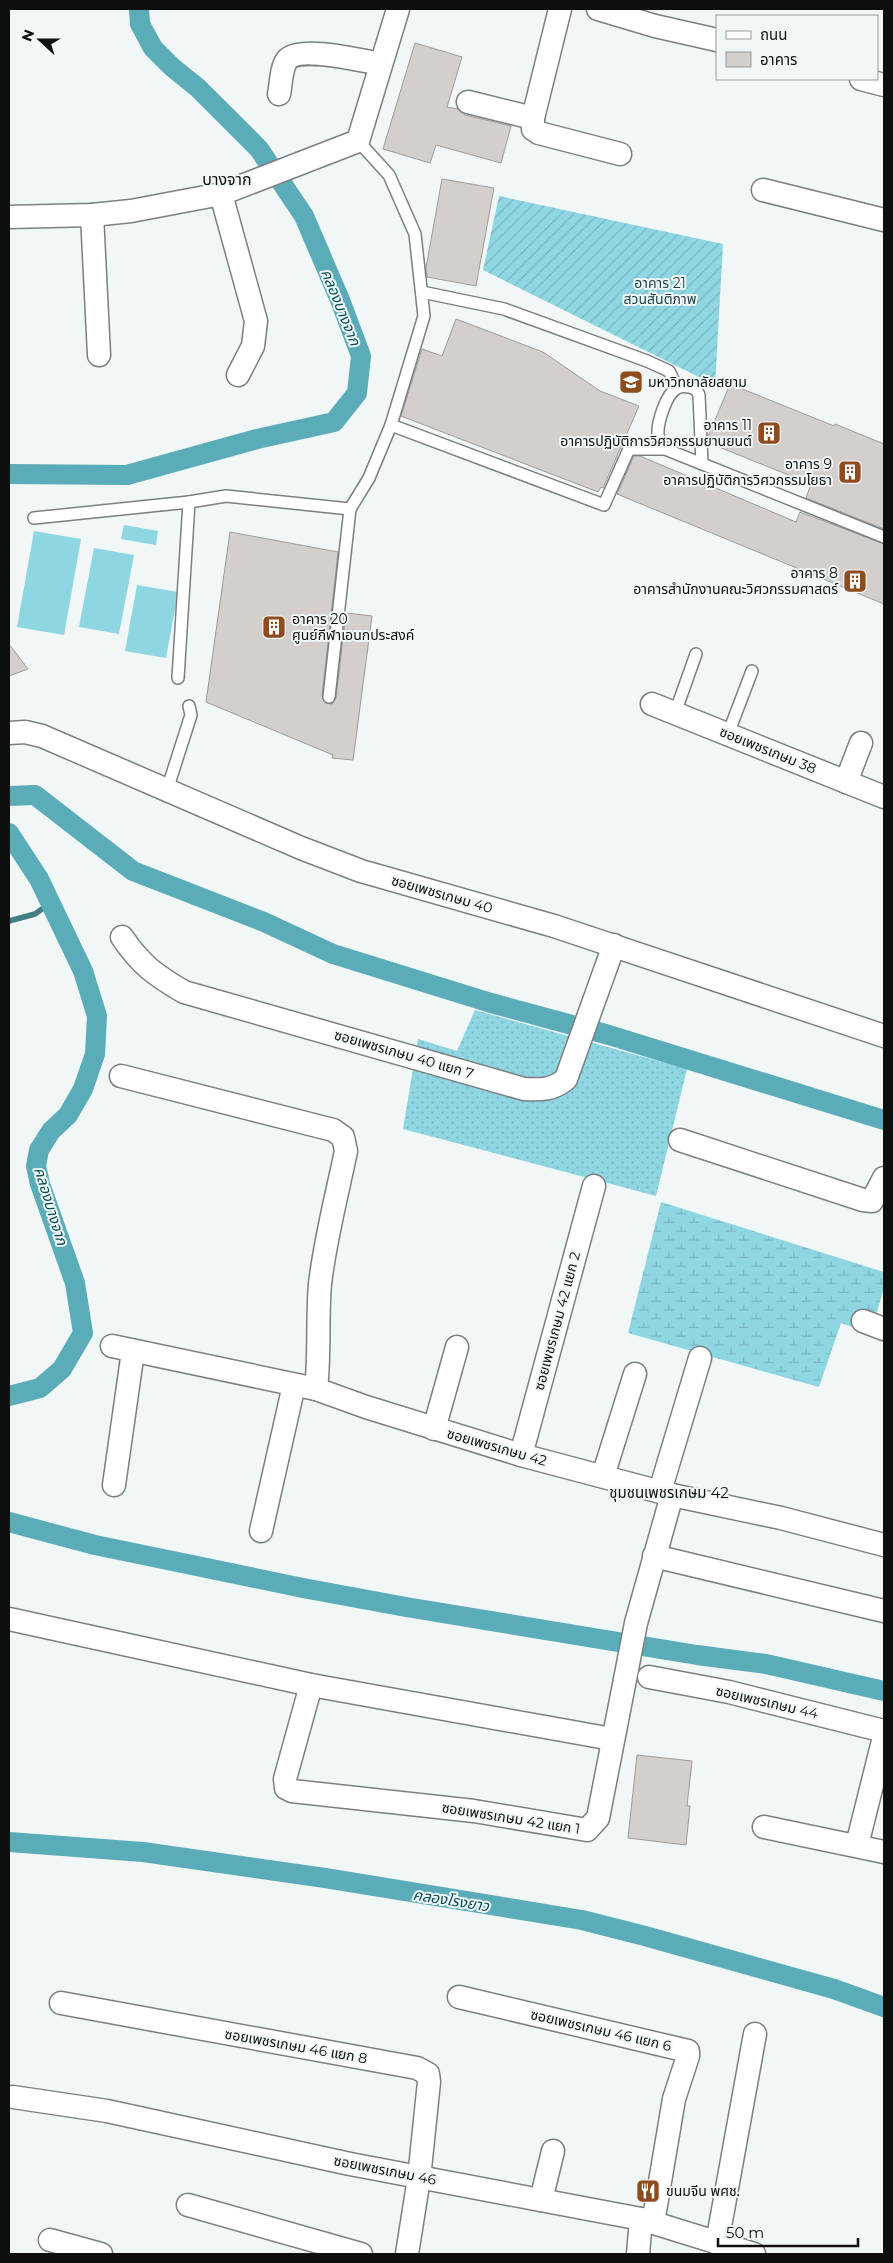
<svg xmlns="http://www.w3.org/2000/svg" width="893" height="2263" font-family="Montserrat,'Noto Sans Thai',sans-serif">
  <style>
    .grass { fill: url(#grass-dots) }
    .wetland { fill: url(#wetland-marsh) }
    .garden { fill: url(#garden-furrows) }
    .pitch { fill: #8fd6e3 }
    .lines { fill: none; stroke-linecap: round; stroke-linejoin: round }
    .stream { stroke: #447d86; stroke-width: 5.5 }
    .canal { stroke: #5bacb9; stroke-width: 20 }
    .building { fill: #d3cfcd; stroke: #9e9b99 }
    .lane-casing { stroke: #7b7f80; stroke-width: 14 }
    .street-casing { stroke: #7b7f80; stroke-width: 25 }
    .lane { stroke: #fff; stroke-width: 11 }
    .street { stroke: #fff; stroke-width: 22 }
    .labels { text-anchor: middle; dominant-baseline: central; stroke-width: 4; stroke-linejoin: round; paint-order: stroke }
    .park-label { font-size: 14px; fill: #1b4148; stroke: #f1f6f6 }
    .poi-label { font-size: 14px; fill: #0d0e0e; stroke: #f1f6f6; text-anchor: start }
    .street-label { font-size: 14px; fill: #0d0e0e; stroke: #f1f6f6 }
    .water-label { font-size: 15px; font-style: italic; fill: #004d57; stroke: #f1f6f6 }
    .neighbourhood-label { font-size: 15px; fill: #0d0e0e; stroke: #f1f6f6 }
    .quarter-label { font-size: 16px; fill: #0d0e0e; stroke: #f1f6f6 }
  </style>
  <defs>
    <pattern id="grass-dots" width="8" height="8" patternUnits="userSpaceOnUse" patternTransform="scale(1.25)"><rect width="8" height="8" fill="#8fd6e3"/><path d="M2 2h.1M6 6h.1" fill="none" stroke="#7ab6c2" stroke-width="1.8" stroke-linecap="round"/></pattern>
    <pattern id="wetland-marsh" width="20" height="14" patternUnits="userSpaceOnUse" patternTransform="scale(1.25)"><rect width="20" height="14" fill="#8fd6e3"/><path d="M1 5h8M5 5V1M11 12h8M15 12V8" fill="none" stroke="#7ab6c2"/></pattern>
    <pattern id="garden-furrows" width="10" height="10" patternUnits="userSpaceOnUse" patternTransform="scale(1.25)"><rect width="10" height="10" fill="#8fd6e3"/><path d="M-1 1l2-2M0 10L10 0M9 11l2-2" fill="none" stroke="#7ab6c2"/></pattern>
  </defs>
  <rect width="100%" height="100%" fill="#f1f6f6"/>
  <path class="grass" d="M475 1010 687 1069 656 1196 403 1129 418 1039 457 1051Z"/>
  <path class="wetland" d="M661 1202 884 1272V1287L871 1334 841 1323 819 1387 628 1333Z"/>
  <path class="garden" d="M499 196 723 244 715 385 483 270Z"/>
  <g class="pitch">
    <path d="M124 525 158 531 156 545 121 539Z"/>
    <path d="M34 531 81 539 64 635 17 627Z"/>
    <path d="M94 548 134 555 119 634 79 627Z"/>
    <path d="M137 585 178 592 166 658 125 651Z"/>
  </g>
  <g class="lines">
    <path class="stream" d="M9 921 35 914 49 904"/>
    <g class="canal">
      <path d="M9 474 127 475 257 439 334 422 357 393 361 356 340 300 304 216 259 149 198 88 172 67 153 48 140 24 139 9"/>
      <path d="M9 796 35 795 133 871 264 922 333 954 491 1003 609 1035 884 1120"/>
      <path d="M9 833 39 879 83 971 97 1016 95 1054 83 1089 68 1115 51 1131 39 1150 36 1166 40 1184 75 1283 83 1333 62 1369 40 1388 9 1396"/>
      <path d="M9 1522 95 1545 303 1588 406 1607 697 1655 766 1664 884 1691"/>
      <path d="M9 1842 143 1852 325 1878 582 1920 645 1936 834 1989 884 2007"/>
    </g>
  </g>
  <g class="building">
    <path d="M415 43 462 57 447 107 458 109 465 115 511 126 501 163 436 145 430 163 383 149Z"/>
    <path d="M442 179 494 188 476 286 427 277 426 268Z"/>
    <path d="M456 319 543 352 600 391 639 406 603 488 601 487 598 492 401 416 422 349 442 356Z"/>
    <path d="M730 384 834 426 835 424 884 444V529L806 498 811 484 709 443 708 437Z"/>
    <path d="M634 456H640L796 522 800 512 884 544V604L617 494Z"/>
    <path d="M230 532 338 552 322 696 325 703 332 704 336 698 346 613 372 616 353 760 332 758 333 755 206 702Z"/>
    <path d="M9 644 28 669 9 676Z"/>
    <path d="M637 1755 692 1761 687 1806H690L686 1845 628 1838Z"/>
  </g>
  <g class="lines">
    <g class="lane-casing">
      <g id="lane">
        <path d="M422 292 504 309 647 361 669 371 677 388"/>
        <path d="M391 425 604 505 629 449H665"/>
        <path d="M702 464 699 395 696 389C690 387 683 385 677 388 666 394 657 423 658 435 659 440 662 445 665 449L884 537"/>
        <path d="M34 518 189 502"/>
        <path d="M178 678 189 502 226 496 350 509 369 478 391 425 424 316 415 234 389 175 358 141"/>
        <path d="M329 697 350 509"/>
        <path d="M675 713 696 654"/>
        <path d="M728 734 752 671"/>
        <path d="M167 790 191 715 189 706"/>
      </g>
    </g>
    <g class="street-casing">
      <g id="street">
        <path d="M560 9 533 118V129L539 133 620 154"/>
        <path d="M598 9 655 26 717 40"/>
        <path d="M861 79 884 85"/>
        <path d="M279 94C281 85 281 68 287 60 299 45 363 61 381 64"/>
        <path d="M468 102 533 118"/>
        <path d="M763 190 884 220"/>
        <path d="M221 194 256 321 253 346 238 375"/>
        <path d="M92 215 99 355"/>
        <path d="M9 217 92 215 131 211 221 194 358 141 398 9"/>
        <path d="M652 704 884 797"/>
        <path d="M9 733 25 732 42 736 301 848 361 871 554 926 884 1036"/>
        <path d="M846 782 861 743"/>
        <path d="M122 937C141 965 155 975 184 992L524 1089C541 1090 553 1090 566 1079L614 945"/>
        <path d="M121 1076 333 1130 343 1137 346 1151C337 1195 325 1240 320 1284 317 1319 320 1354 316 1389"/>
        <path d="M680 1140 863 1200 872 1201 884 1178"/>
        <path d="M863 1321 884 1329"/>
        <path d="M112 1346 316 1389 366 1407 521 1455 672 1495 781 1518 884 1545"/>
        <path d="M434 1429 457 1347"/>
        <path d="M521 1455 594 1186"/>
        <path d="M603 1476 635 1374"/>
        <path d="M114 1485 133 1351"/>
        <path d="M660 1491 700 1358"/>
        <path d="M261 1531 294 1385"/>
        <path d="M654 1556 884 1611"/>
        <path d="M9 1619 311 1685 612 1739"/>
        <path d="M649 1677 729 1692 884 1731"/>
        <path d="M311 1685 285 1779 286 1788 292 1791 474 1811 587 1830 598 1818 636 1623 672 1495"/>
        <path d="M764 1827 884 1852"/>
        <path d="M857 1845 884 1737"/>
        <path d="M459 1997 688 2051V2056L674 2099 653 2223"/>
        <path d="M61 2003 417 2068 428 2074 429 2082 419 2178 407 2254"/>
        <path d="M13 2097 107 2111 350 2164 641 2219 754 2254"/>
        <path d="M541 2200 553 2151"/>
        <path d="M188 2205 361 2254"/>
        <path d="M50 2240 101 2254"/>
        <path d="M717 2243 755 2034"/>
        <path d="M638 2254 641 2219"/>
      </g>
    </g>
    <use href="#lane" class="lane"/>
    <use href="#street" class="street"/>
  </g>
  <defs>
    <g id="university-square" transform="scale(1.25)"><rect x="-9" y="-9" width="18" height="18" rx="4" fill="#8e4b1d" stroke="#f1f6f6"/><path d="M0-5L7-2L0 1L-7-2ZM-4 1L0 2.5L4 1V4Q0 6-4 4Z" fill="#fff"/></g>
    <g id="building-square" transform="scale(1.25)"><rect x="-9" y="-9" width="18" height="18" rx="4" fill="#8e4b1d" stroke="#f1f6f6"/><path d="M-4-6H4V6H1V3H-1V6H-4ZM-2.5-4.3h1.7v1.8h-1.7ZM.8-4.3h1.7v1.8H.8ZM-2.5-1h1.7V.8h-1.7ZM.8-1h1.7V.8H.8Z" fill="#fff"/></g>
    <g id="restaurant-square" transform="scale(1.25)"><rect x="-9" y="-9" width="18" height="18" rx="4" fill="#8e4b1d" stroke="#f1f6f6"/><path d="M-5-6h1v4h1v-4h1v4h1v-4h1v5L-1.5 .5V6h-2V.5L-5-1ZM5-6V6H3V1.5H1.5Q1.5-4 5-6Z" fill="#fff"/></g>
  </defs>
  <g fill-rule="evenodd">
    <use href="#university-square" x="631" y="382"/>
    <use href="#building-square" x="769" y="433"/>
    <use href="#building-square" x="850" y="472"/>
    <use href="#building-square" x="855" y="581"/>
    <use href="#building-square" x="274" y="627"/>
    <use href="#restaurant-square" x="648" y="2191"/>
  </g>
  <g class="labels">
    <g class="park-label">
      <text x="660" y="283">อาคาร 21<tspan x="660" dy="16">สวนสันติภาพ</tspan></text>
    </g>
    <g class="poi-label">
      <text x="648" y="382">มหาวิทยาลัยสยาม</text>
      <text x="752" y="425" text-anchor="end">อาคาร 11<tspan x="752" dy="16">อาคารปฏิบัติการวิศวกรรมยานยนต์</tspan></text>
      <text x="832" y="464" text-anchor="end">อาคาร 9<tspan x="832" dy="16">อาคารปฏิบัติการวิศวกรรมโยธา</tspan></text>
      <text x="838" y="573" text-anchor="end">อาคาร 8<tspan x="838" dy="16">อาคารสำนักงานคณะวิศวกรรมศาสตร์</tspan></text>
      <text x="292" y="619">อาคาร 20<tspan x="292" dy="16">ศูนย์กีฬาเอนกประสงค์</tspan></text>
      <text x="666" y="2191">ขนมจีน พศช.</text>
    </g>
    <g class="street-label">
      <text transform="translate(768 750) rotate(22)">ซอยเพชรเกษม 38</text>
      <text transform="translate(442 894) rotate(16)">ซอยเพชรเกษม 40</text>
      <text transform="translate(404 1054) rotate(16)">ซอยเพชรเกษม 40 แยก 7</text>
      <text transform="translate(557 1321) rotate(-75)">ซอยเพชรเกษม 42 แยก 2</text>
      <text transform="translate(497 1447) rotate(16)">ซอยเพชรเกษม 42</text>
      <text transform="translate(767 1702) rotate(13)">ซอยเพชรเกษม 44</text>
      <text transform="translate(511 1818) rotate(9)">ซอยเพชรเกษม 42 แยก 1</text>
      <text transform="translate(601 2030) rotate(13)">ซอยเพชรเกษม 46 แยก 6</text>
      <text transform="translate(296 2046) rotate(10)">ซอยเพชรเกษม 46 แยก 8</text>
      <text transform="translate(385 2170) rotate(11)">ซอยเพชรเกษม 46</text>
    </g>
    <g class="water-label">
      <text transform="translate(341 307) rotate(68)">คลองบางจาก</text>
      <text transform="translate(51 1206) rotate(73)">คลองบางจาก</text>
      <text transform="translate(451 1900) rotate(9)">คลองโรงยาว</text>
    </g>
    <g class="neighbourhood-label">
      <text x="669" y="1492">ชุมชนเพชรเกษม 42</text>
    </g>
    <g class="quarter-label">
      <text x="227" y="179">บางจาก</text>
    </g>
  </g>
  <rect width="893" height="2263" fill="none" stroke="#0d0e0e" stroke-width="20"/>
  <rect x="716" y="15" width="162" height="65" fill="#f1f6f6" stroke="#969999"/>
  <rect x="726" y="31" width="25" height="8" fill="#ffffff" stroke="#969999"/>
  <text x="760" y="40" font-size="15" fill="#0d0e0e">ถนน</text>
  <rect x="726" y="52" width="25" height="15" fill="#d3cfcd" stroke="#969999"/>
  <text x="760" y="65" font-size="15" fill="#0d0e0e">อาคาร</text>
  <g transform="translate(40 40) rotate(291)" stroke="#f1f6f6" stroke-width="4" paint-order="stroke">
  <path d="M0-4L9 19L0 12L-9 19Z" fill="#0d0e0e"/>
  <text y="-8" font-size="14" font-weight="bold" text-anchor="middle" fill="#0d0e0e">N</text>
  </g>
  <path d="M718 2238v8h140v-8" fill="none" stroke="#0d0e0e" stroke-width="2.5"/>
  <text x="726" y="2238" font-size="15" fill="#0d0e0e" stroke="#f1f6f6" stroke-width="4" paint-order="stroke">50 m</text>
</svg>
